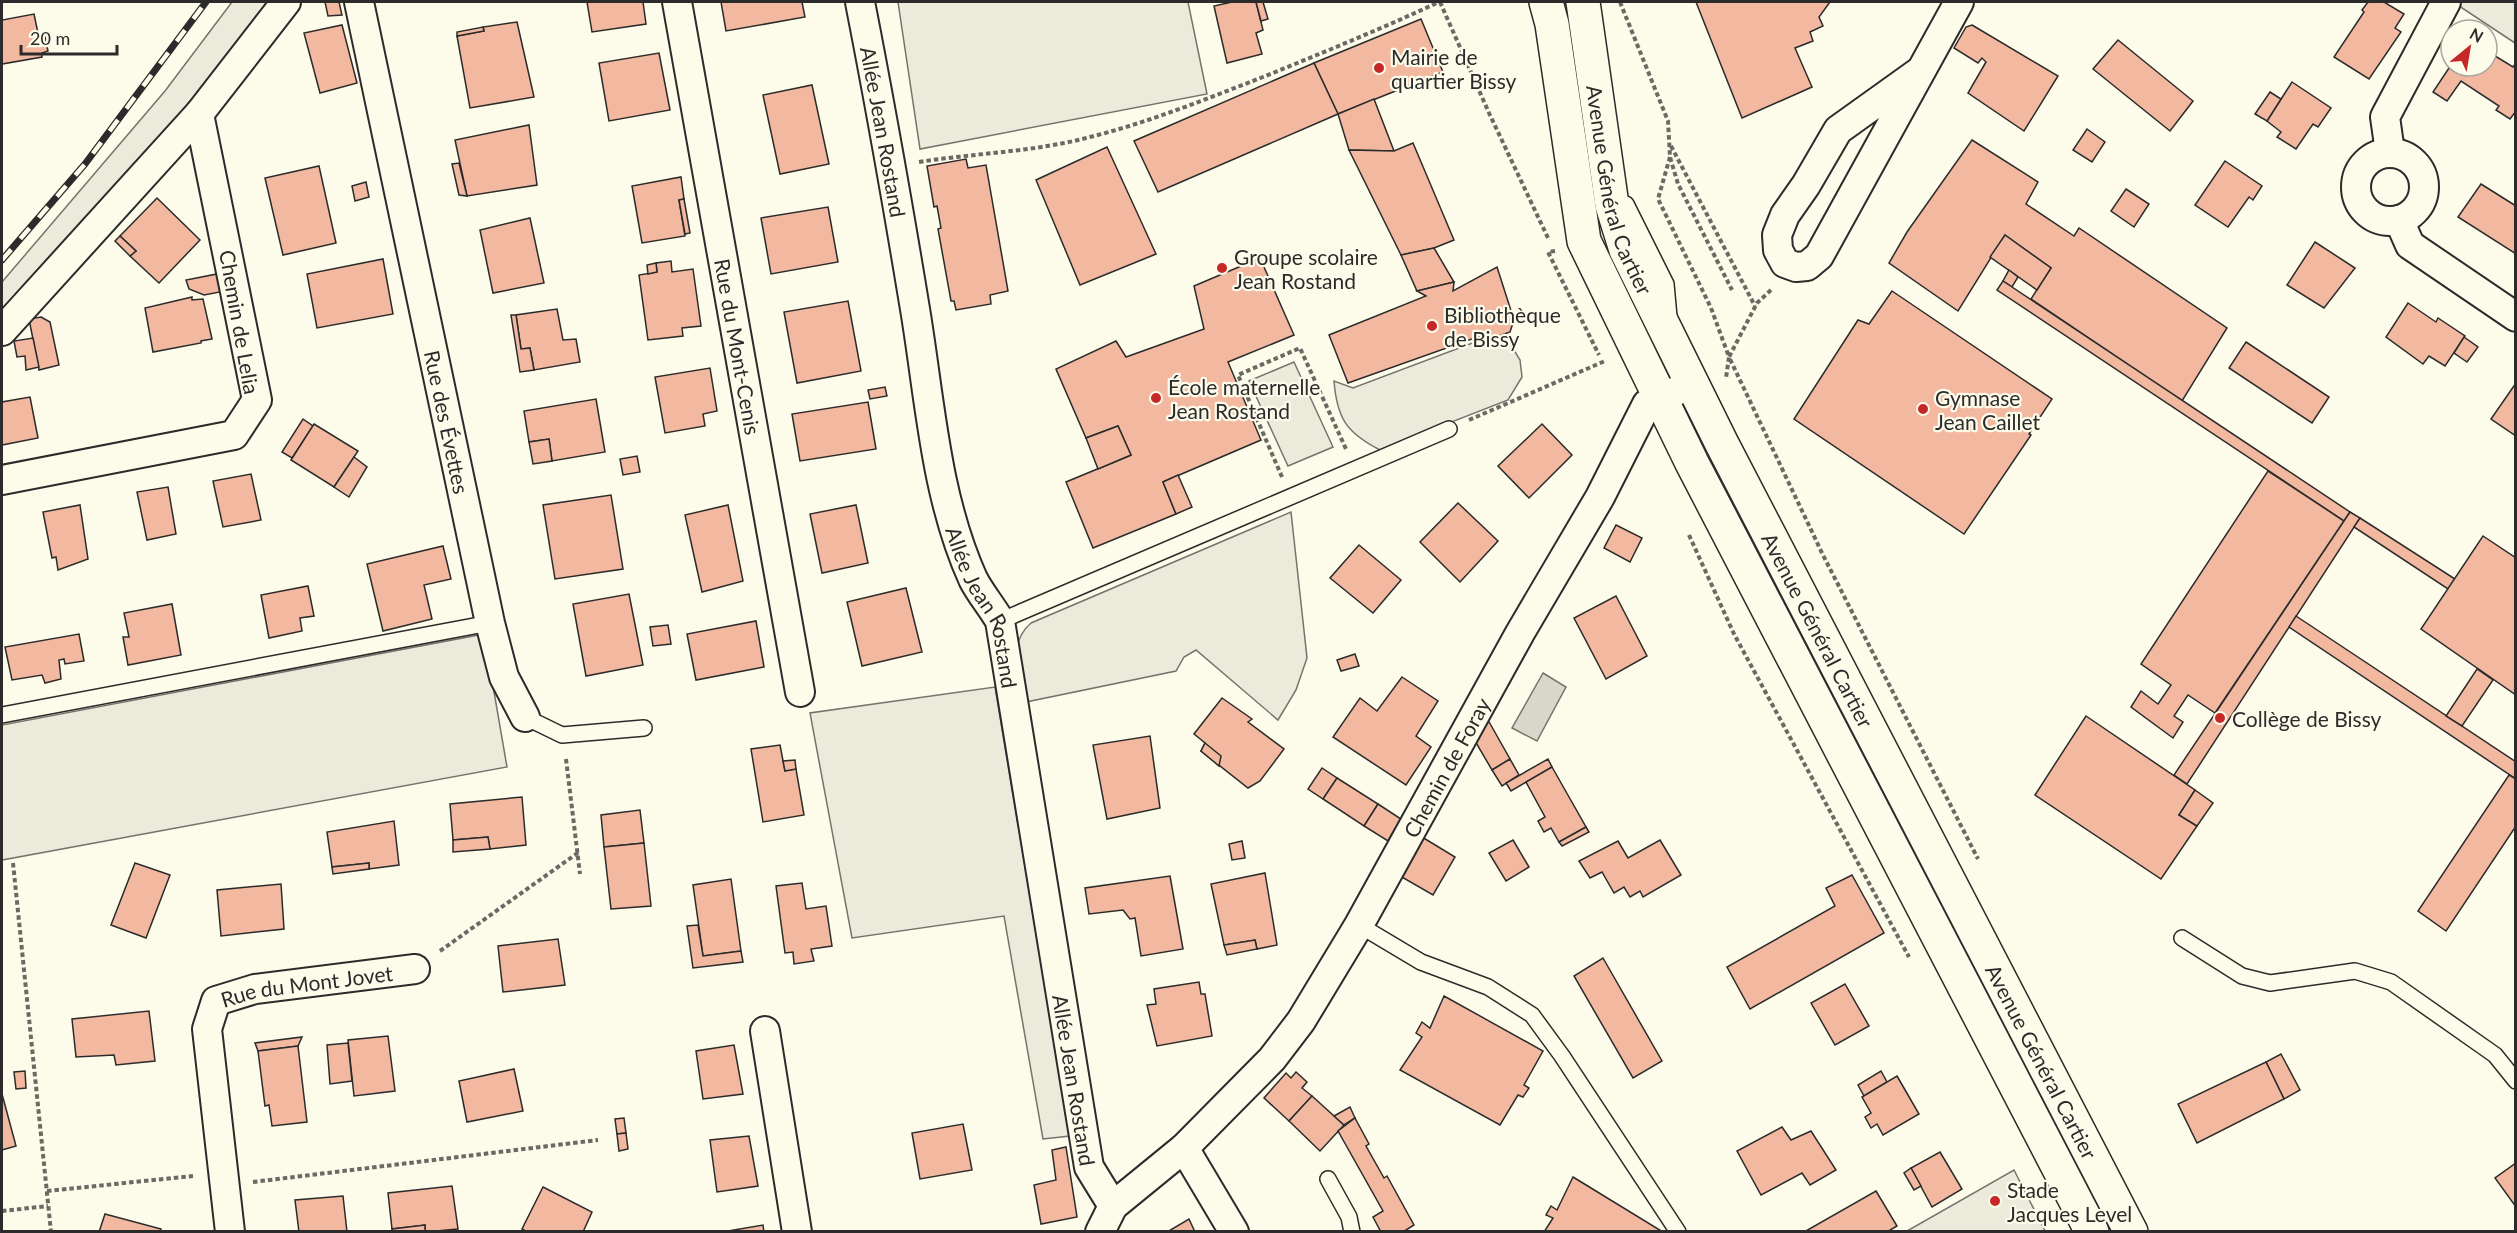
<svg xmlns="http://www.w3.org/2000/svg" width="2517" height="1233" font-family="Lato,sans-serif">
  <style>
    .green { fill: #ecebdb; stroke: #74746e; stroke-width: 1.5 }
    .water { fill: #d8d7c9; stroke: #74746e; stroke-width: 1.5 }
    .building { fill: #f2b8a0; stroke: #2b2b2b; stroke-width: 1.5 }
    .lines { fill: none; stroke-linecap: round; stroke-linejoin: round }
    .lane-casing { stroke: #2b2b2b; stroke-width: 18 }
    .street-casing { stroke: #2b2b2b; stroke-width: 32 }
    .secondary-casing { stroke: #2b2b2b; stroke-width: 36 }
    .path { stroke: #6a6964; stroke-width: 4; stroke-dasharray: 4.5 3; stroke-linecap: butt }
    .lane { stroke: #fdfbea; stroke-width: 15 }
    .street { stroke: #fdfbea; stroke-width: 28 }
    .secondary { stroke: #fdfbea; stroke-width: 33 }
    .rail-casing { stroke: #2b2b2b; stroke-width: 7 }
    .rail { stroke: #fdfbea; stroke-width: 4.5; stroke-dasharray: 14; stroke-linecap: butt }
    .poi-dot { fill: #c62828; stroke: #fdfbea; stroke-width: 2 }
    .labels { text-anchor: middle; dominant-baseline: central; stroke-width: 4.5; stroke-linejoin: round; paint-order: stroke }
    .poi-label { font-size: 21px; fill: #2b2b2b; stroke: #fdfbea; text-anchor: start }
    .street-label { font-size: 21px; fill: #2b2b2b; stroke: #fdfbea }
  </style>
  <rect width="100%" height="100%" fill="#fdfbea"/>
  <g class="green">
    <path d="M232 2H268L189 108 2 321V282L165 91Z"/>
    <path d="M898 2H1188L1207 94 920 149Z"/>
    <path d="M2453 2H2515V43Z"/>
    <path d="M1506 337 1520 360 1522 377 1508 400 1380 450C1347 433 1337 419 1334 381L1353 388 1483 339 1493 341Z"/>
    <path d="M1294 362 1333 447 1288 466 1249 381Z"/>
    <path d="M1291 512 1307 658 1296 690 1278 720 1196 650 1184 657 1176 671 1021 703C1017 676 1007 644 1031 623Z"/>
    <path d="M484 634 507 767 2 860V725Z"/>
    <path d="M995 687 1070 1136 1043 1139 1004 916 852 938 810 713Z"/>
    <path d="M2014 1170 2045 1231H1907Z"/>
  </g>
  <path class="water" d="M1543 673 1566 687 1537 741 1512 728Z"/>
  <g class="building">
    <path d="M325 2H339L342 15 328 16Z"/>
    <path d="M587 2H643L646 24 592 32Z"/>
    <path d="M721 2H802L805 17 726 31Z"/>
    <path d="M1232 2H1256L1263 30 1256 33 1262 54 1227 63 1214 6Z"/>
    <path d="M1256 2H1263L1268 19 1261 21Z"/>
    <path d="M1696 2H1830L1819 17 1823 26 1810 32 1813 41 1795 48 1812 87 1742 118Z"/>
    <path d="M2368 2H2384L2404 14 2395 28 2401 32 2369 79 2334 57 2364 12 2362 10Z"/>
    <path d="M34 14 39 38 45 37 48 51 42 53V57L2 64V20Z"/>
    <path d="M1421 19 1443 72 1338 114 1314 63Z"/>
    <path d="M517 22 534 97 470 108 457 36 484 31 483 27Z"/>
    <path d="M342 25 357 83 320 93 304 33Z"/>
    <path d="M1972 25 2058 76 2024 131 1968 93 1986 62 1982 58 1978 63 1954 48 1966 27Z"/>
    <path d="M483 27 484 31 457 36V32Z"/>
    <path d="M2118 40 2193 101 2170 131 2093 69Z"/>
    <path d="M2487 51 2513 67 2516 63V111L2510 119 2496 110 2499 106 2461 81 2447 101 2433 92 2449 68 2453 70 2456 66H2487Z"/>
    <path d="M659 53 670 110 609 121 599 63Z"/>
    <path d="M1314 63 1338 114 1158 192 1134 141Z"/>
    <path d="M2292 82 2331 108 2318 127 2313 124 2296 149 2277 137 2281 132 2267 121Z"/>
    <path d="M812 85 829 164 780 174 763 95Z"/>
    <path d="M2270 92 2281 99 2267 121 2255 114Z"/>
    <path d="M1374 99 1394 151 1349 150 1338 114Z"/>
    <path d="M529 125 537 185 467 196 455 140Z"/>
    <path d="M2087 129 2105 142 2092 162 2073 150Z"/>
    <path d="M1972 140 2038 182 2026 204 2074 236 2079 228 2227 328 2182 401 2031 299 2051 268 2005 235 1958 311 1889 263 1907 232Z"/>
    <path d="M1413 143 1454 240 1434 248 1401 255 1349 150 1394 151Z"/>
    <path d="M1107 147 1156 254 1080 285 1036 180Z"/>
    <path d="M966 159 968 168 986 165 1008 291 990 295 991 304 956 310 954 301H951L938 229 941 228 937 206 934 207 927 166Z"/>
    <path d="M2225 161 2262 186 2253 200 2249 197 2228 227 2195 205Z"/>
    <path d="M459 163 467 196 459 195 452 164Z"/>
    <path d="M319 166 336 243 283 255 265 178Z"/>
    <path d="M681 177 684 199 679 200 685 236 642 243 632 186Z"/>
    <path d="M366 182 369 197 355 201 352 186Z"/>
    <path d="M2481 184 2516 206V254L2458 217Z"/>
    <path d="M2126 189 2149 204 2134 227 2111 211Z"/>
    <path d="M157 198 200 240 159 283 130 256 136 251 120 236Z"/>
    <path d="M684 199 690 233 685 234 679 200Z"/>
    <path d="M828 207 838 262 771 274 761 218Z"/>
    <path d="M530 218 544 283 493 293 480 230Z"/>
    <path d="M2005 235 2051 268 2037 290 1990 257Z"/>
    <path d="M120 236 136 251 130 256 115 241Z"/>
    <path d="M2315 242 2355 268 2324 308 2287 285Z"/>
    <path d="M1434 248 1454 282 1417 291 1401 255Z"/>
    <path d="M1260 258 1294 335 1228 362 1261 440 1163 482 1176 514 1093 548 1066 482 1131 455 1118 426 1086 438 1056 369 1116 341 1126 357 1204 329 1194 286Z"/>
    <path d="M383 259 393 314 317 328 307 274Z"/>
    <path d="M671 261 672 272 693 269 701 326 682 328 683 336 648 340 639 275 657 272 656 263Z"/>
    <path d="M656 263 657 272 648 274 647 265Z"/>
    <path d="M1497 267 1514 320 1510 332 1491 339 1483 335 1348 383 1329 335 1426 296 1417 291 1454 282 1453 291Z"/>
    <path d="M2009 270 2018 277 2012 287 2003 281Z"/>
    <path d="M217 274 220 292 204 295 189 289 186 280Z"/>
    <path d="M2003 281 2350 512 2344 521 1997 290Z"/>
    <path d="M1892 291 2052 399 2029 434 2031 435 1964 534 1794 419 1858 320 1869 324Z"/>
    <path d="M192 297V300L203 299 212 339 201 341V343L153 352 145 308Z"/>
    <path d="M848 301 861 371 797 383 784 312Z"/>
    <path d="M2408 303 2436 322 2438 318 2465 336 2445 366 2429 356 2423 364 2386 337Z"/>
    <path d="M557 309 563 340 576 339 580 362 534 370 530 348 521 349 516 315Z"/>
    <path d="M511 315H516L521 349 530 348 534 370 520 372Z"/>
    <path d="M41 317 50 322 59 365 39 370 29 319Z"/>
    <path d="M2464 337 2478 347 2467 362 2454 353Z"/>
    <path d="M33 338 39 367 26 370 25 356 17 357 14 341Z"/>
    <path d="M2246 342 2329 397 2312 423 2229 368Z"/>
    <path d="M710 368 717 411 703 414 705 426 665 433 655 377Z"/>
    <path d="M2516 383V436L2491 419Z"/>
    <path d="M885 387 887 396 870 399 868 390Z"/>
    <path d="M30 397 38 438 2 445V402Z"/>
    <path d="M596 399 605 452 552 461 549 439 529 442 524 411Z"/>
    <path d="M868 402 876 449 800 461 792 414Z"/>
    <path d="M303 419 313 426 292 458 282 452Z"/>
    <path d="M314 424 358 451 334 487 291 460Z"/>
    <path d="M1542 424 1572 455 1529 498 1498 466Z"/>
    <path d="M1118 426 1131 455 1098 469 1086 438Z"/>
    <path d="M549 439 552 461 533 464 529 442Z"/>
    <path d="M637 456 640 472 623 475 620 459Z"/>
    <path d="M354 457 367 467 349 497 334 487Z"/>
    <path d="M2268 471 2344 521 2215 713 2188 695 2174 716 2183 722 2173 738 2131 707 2141 691 2158 704 2171 685 2141 664Z"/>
    <path d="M251 474 261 520 223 527 213 481Z"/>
    <path d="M1178 475 1192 507 1176 514 1163 482Z"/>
    <path d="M168 487 176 534 147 540 137 492Z"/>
    <path d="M611 495 623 569 555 579 543 505Z"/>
    <path d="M1458 503 1498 541 1460 582 1420 542Z"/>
    <path d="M80 505 88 559 58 570 56 557 52 558 43 512Z"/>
    <path d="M728 505 743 581 702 592 685 515Z"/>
    <path d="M856 505 868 563 822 573 810 514Z"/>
    <path d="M2350 512 2360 518 2187 784 2174 775Z"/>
    <path d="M2360 518 2455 579 2448 589 2354 527Z"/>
    <path d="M1616 525 1642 538 1630 562 1604 548Z"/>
    <path d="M2483 536 2516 558V695L2421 629Z"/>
    <path d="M1359 545 1401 580 1373 613 1330 578Z"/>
    <path d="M443 546 451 579 424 585 432 619 383 631 367 564Z"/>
    <path d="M308 586 314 616 300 618 302 631 269 638 261 595Z"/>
    <path d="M906 588 922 652 862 666 847 602Z"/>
    <path d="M629 594 643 665 586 676 573 604Z"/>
    <path d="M1616 596 1647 656 1606 679 1574 618Z"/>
    <path d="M172 604 181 655 128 665 123 637H129L124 613Z"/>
    <path d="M2296 616 2516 762V779L2289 627Z"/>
    <path d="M756 621 764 667 696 680 687 634Z"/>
    <path d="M668 625 671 644 653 646 650 627Z"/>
    <path d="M79 634 84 661 65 664 64 659 59 660 61 679 45 683 42 675 12 680 5 647Z"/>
    <path d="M1355 654 1359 666 1341 671 1337 660Z"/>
    <path d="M2477 669 2493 680 2462 726 2446 716Z"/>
    <path d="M1402 677 1438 701 1416 736 1431 747 1406 785 1333 737 1360 698 1377 711Z"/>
    <path d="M1222 698 1252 719 1248 722 1284 749 1260 781 1248 788 1201 751 1205 743 1194 734Z"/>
    <path d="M2086 716 2195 790 2179 815 2197 826 2161 879 2035 795Z"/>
    <path d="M1488 720 1510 759 1492 770 1475 741Z"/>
    <path d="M1150 736 1160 808 1107 819 1093 745Z"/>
    <path d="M1205 743 1221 756 1219 766 1201 751Z"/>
    <path d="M780 745 785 771 796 769 804 815 763 822 751 749Z"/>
    <path d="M1510 759 1519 775 1502 786 1492 770Z"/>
    <path d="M1548 759 1552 767 1511 791 1506 783Z"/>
    <path d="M795 760 796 769 785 771 783 761Z"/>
    <path d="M1552 767 1586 827 1559 842 1551 828 1544 832 1538 821 1545 817 1526 782Z"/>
    <path d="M1322 768 1337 778 1323 799 1308 789Z"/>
    <path d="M2509 775 2516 779V826L2446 931 2418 911Z"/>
    <path d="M1337 778 1378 804 1364 826 1323 799Z"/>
    <path d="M2195 790 2213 803 2197 826 2179 815Z"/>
    <path d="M522 797 526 845 490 849 488 837 453 840 450 804Z"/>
    <path d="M1378 804 1401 819 1388 841 1364 826Z"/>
    <path d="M640 810 644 843 604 847 601 815Z"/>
    <path d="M394 821 399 865 369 869V863L332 867 327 832Z"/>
    <path d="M1586 827 1589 832 1562 846 1559 842Z"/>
    <path d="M488 837 490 849 453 852V840Z"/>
    <path d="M1422 837 1455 857 1433 895 1400 876Z"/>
    <path d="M1513 840 1529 867 1506 881 1489 853Z"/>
    <path d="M1660 840 1681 875 1643 897 1640 891 1630 897 1624 887 1614 893 1602 872 1590 878 1579 861 1618 841 1628 858Z"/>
    <path d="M1242 841 1245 858 1232 860 1229 844Z"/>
    <path d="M644 843 651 906 611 909 604 847Z"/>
    <path d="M135 863 170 875 146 938 111 925Z"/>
    <path d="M369 863V869L333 874 332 867Z"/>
    <path d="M1265 873 1277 945 1257 949 1255 940 1224 945 1211 884Z"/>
    <path d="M1852 875 1884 933 1750 1009 1727 967 1835 906 1826 888Z"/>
    <path d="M1170 876 1183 949 1141 956 1135 918 1130 919 1123 910 1089 914 1085 888Z"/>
    <path d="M731 879 741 951 703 956 693 885Z"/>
    <path d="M802 883 806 909 826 906 832 946 811 949 814 961 794 964 793 952 785 953 776 886Z"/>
    <path d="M281 884 284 929 221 936 217 890Z"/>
    <path d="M698 925 703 956 741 951 743 962 693 968 687 926Z"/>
    <path d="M558 939 565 985 503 992 498 946Z"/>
    <path d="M1255 940 1257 949 1227 955 1224 945Z"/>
    <path d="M1603 958 1662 1061 1633 1078 1574 976Z"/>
    <path d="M1199 982 1201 994H1205L1212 1036 1157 1046 1147 1005 1156 1004 1154 989Z"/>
    <path d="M1845 984 1869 1026 1835 1045 1811 1003Z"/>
    <path d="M1444 996 1543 1051 1524 1085 1529 1088 1523 1097 1518 1095 1500 1125 1400 1070 1422 1037 1416 1033 1422 1022 1430 1028Z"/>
    <path d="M149 1011 155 1061 116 1065 114 1055 76 1057 72 1019Z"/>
    <path d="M388 1036 395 1091 354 1096 348 1040Z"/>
    <path d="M302 1037 298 1046 258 1051 255 1043Z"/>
    <path d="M348 1043 352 1081 330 1084 327 1045Z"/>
    <path d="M734 1045 743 1094 703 1099 696 1051Z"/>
    <path d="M298 1046 307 1122 272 1126 269 1105 265 1106 258 1051Z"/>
    <path d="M2281 1054 2300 1090 2284 1099 2266 1062Z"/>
    <path d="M2266 1062 2284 1099 2197 1143 2178 1104Z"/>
    <path d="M514 1069 523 1111 467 1122 459 1081Z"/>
    <path d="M25 1071 26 1088 16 1089 14 1072Z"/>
    <path d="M1881 1071 1887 1082 1864 1096 1858 1085Z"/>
    <path d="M1296 1072 1307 1082 1302 1088 1312 1096 1289 1121 1264 1098 1286 1073 1291 1078Z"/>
    <path d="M1897 1076 1919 1114 1883 1135 1877 1124 1871 1128 1865 1117 1871 1113 1862 1097Z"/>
    <path d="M2 1094 16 1146 2 1150Z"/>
    <path d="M1312 1096 1344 1125 1320 1151 1289 1121Z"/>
    <path d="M1350 1107 1355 1118 1344 1125 1334 1116Z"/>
    <path d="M624 1118 626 1133 617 1134 615 1119Z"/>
    <path d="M1355 1118 1369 1144 1366 1146 1384 1178 1387 1176 1414 1225 1403 1232H1381L1373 1217 1383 1211 1338 1131Z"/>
    <path d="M963 1124 972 1170 920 1179 912 1133Z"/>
    <path d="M1782 1127 1791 1140 1811 1131 1836 1170 1810 1185 1802 1173 1761 1195 1737 1151Z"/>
    <path d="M626 1133 628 1149 619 1151 617 1134Z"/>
    <path d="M749 1136 758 1186 717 1192 710 1140Z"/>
    <path d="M1066 1147 1077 1217 1041 1224 1034 1185 1056 1180 1052 1150Z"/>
    <path d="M1940 1152 1962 1189 1932 1207 1911 1168Z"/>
    <path d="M2516 1163V1207L2495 1178Z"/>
    <path d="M1911 1168 1921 1186 1914 1190 1904 1173Z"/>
    <path d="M1573 1177 1663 1232H1544L1553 1218 1546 1215 1551 1206 1557 1210Z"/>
    <path d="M452 1186 458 1229 425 1232V1225L392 1229 388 1193Z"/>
    <path d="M543 1187 592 1212 583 1232H527L522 1229Z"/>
    <path d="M1876 1191 1897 1226 1887 1232H1804Z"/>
    <path d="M343 1196 347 1232H299L295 1200Z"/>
    <path d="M105 1214 161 1229 160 1232H99Z"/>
    <path d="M1189 1219 1195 1232H1167Z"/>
    <path d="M425 1225V1232H392V1229Z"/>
    <path d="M763 1225 764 1232H722Z"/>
  </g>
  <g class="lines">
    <g class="lane-casing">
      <g id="lane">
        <path d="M1626 204 1666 284 1669 317"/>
        <path d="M1000 621 1449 429"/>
        <path d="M2 715 490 623"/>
        <path d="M525 717 562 735 644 728"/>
        <path d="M1359 925 1421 962 1488 987 1532 1015 1562 1056 1678 1232"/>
        <path d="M2182 938 2242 976 2270 983 2355 971 2391 982 2495 1055 2516 1081"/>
        <path d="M1328 1179 1349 1217 1352 1232"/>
      </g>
    </g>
    <g class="street-casing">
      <g id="street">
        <path id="s1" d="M359 2 490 623 504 677 525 717"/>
        <path id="s2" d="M677 2 800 692"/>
        <path id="s3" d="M860 2C880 104 898 206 915 309 930 399 935 495 973 579 980 593 992 607 1000 621L1089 1167 1113 1206"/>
        <path d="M1919 72 1838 130 1806 185 1785 215 1777 235 1778 250 1785 263 1796 267 1807 266 1819 256 1959 2"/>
        <path d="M2390 152 2385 117 2446 2"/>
        <circle cx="2390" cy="187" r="34"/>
        <path d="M2399 220 2410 245 2516 317"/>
        <path d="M2 331 199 114 286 2"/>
        <path d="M2 480 234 435 257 400 199 114"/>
        <path d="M765 1031 797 1232"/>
        <path d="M1184 1148 1234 1232"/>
        <path id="s4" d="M230 1232 207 1029 216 1001 255 989 415 969"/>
        <path id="s5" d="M1100 1232 1113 1206 1184 1148 1272 1059 1301 1021 1359 925 1520 633 1600 497 1647 404 1692 384"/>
      </g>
    </g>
    <g class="secondary-casing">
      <g id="secondary">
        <path d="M1546 2 1552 24 1584 241 1692 463 2092 1232"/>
        <path id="s6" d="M1583 2 1612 205 1626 250 1722 444 2131 1232"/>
      </g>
    </g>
    <g class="path">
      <path d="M1440 2 1489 113 1548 238"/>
      <path d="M1620 2 1668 121 1670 157 1678 184 1732 290"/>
      <path d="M1671 146 1755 306"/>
      <path d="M1670 157 1658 199 1711 308 1729 357 1726 378"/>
      <path d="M919 162C976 153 1034 152 1090 137 1150 122 1206 99 1263 77 1322 53 1381 29 1439 2"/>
      <path d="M1555 251 1548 252 1599 355"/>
      <path d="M1771 290 1757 303 1729 357 1823 555 1978 859"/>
      <path d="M1469 420 1605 361"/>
      <path d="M1282 477 1238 375 1300 348 1346 449"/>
      <path d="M1689 535 1734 634 1909 957"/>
      <path d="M566 759 580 874"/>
      <path d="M13 863 51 1232"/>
      <path d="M440 951 579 852"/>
      <path d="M253 1182 598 1140"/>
      <path d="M47 1191 193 1176"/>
      <path d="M2 1211 48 1206"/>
    </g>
    <use href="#lane" class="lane"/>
    <use href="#street" class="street"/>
    <use href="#secondary" class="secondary"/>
    <g class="rail-casing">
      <path id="rail" d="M2 260 85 164 206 2"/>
    </g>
    <use href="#rail" class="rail"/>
  </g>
  <g class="poi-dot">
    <circle cx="1379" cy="68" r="6"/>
    <circle cx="1222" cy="268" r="6"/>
    <circle cx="1432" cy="326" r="6"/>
    <circle cx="1156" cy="398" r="6"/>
    <circle cx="1923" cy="409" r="6"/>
    <circle cx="2220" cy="718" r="6"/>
    <circle cx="1995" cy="1201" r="6"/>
  </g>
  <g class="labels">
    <g class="poi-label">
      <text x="1391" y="56">Mairie de<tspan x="1391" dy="24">quartier Bissy</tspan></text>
      <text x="1234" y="256">Groupe scolaire<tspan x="1234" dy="24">Jean Rostand</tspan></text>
      <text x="1444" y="314">Bibliothèque<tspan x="1444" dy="24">de Bissy</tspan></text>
      <text x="1168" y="386">École maternelle<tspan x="1168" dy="24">Jean Rostand</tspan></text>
      <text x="1935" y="397">Gymnase<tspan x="1935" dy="24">Jean Caillet</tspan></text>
      <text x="2232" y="718">Collège de Bissy</text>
      <text x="2007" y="1189">Stade<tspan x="2007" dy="24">Jacques Level</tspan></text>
    </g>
    <g class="street-label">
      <text stroke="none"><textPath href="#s3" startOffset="132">Allée Jean Rostand</textPath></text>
      <text stroke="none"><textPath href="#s6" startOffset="192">Avenue Général Cartier</textPath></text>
      <text transform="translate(240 322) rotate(80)">Chemin de Lelia</text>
      <text stroke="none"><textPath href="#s2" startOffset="350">Rue du Mont-Cenis</textPath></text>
      <text stroke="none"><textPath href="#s1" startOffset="429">Rue des Évettes</textPath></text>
      <text stroke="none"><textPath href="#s3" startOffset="620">Allée Jean Rostand</textPath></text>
      <text stroke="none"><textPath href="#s6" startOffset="678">Avenue Général Cartier</textPath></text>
      <text stroke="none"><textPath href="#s5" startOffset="586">Chemin de Foray</textPath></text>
      <text stroke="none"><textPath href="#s4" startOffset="326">Rue du Mont Jovet</textPath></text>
      <text stroke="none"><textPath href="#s6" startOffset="1164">Avenue Général Cartier</textPath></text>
      <text stroke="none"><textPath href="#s3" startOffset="1104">Allée Jean Rostand</textPath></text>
    </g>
  </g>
  <rect width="2517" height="1233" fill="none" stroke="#2b2b2b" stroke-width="6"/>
  <g transform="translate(2469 48) rotate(30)"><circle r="28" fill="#fdfbea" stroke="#a9a89e" stroke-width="1.5"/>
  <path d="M0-4.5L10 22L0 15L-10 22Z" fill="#c62828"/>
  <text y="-9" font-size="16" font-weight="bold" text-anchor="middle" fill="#2b2b2b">N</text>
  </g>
  <path d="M21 45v9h96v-9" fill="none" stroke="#2b2b2b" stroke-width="3"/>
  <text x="30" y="45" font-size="18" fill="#2b2b2b" stroke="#fdfbea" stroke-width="4.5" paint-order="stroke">20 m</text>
</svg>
